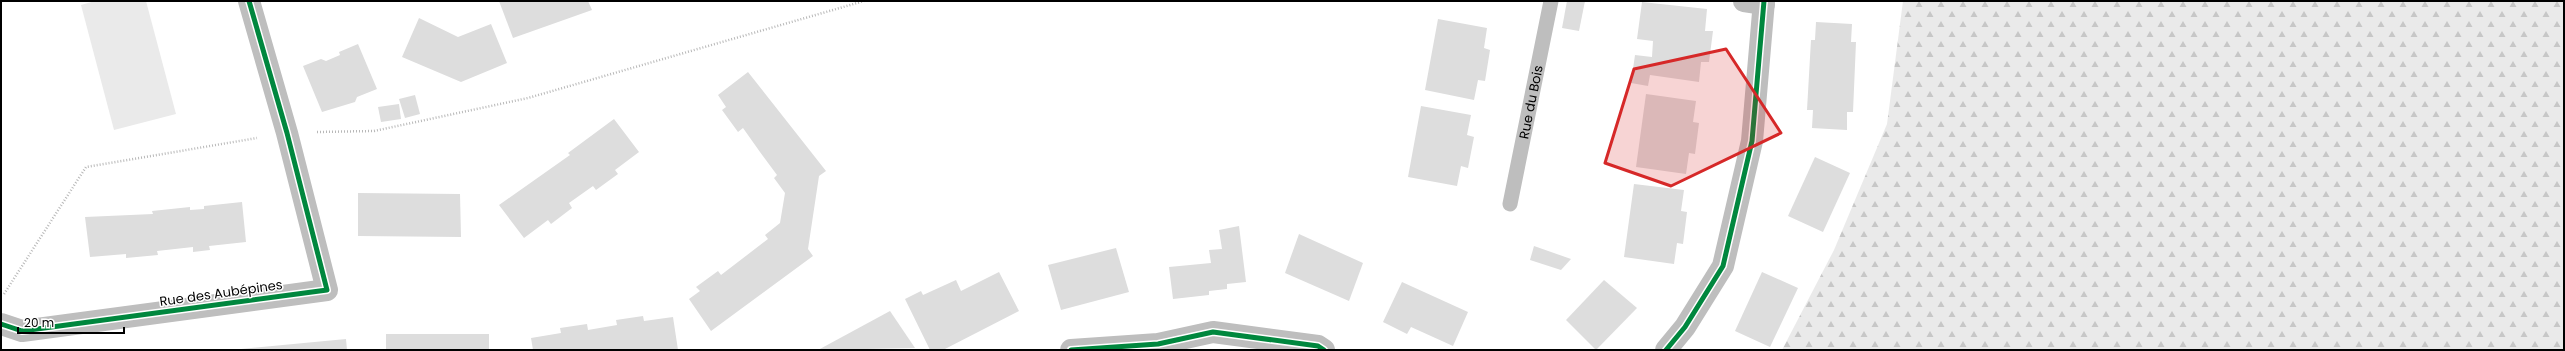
<svg xmlns="http://www.w3.org/2000/svg" width="2565" height="351" font-family="Poppins,sans-serif">
  <style>
    .grass { fill: #eaeaea }
    .forest { fill: url(#forest-firs) }
    .building { fill: #ddd }
    .lines { fill: none; stroke-linecap: round; stroke-linejoin: round }
    .path { stroke: #b8b8b8; stroke-width: 2.5; stroke-dasharray: 1 2; stroke-linecap: butt }
    .lane { stroke: #bebebe; stroke-width: 15 }
    .street { stroke: #bebebe; stroke-width: 22 }
    .cycleway-casing { stroke: #fff; stroke-width: 8 }
    .cycleway { stroke: #00873e; stroke-width: 5 }
    .marked { fill: #d62828; fill-opacity: 0.2; stroke: #d62828; stroke-width: 3; stroke-linejoin: round }
    .labels { text-anchor: middle; dominant-baseline: central; stroke-width: 3; stroke-linejoin: round; paint-order: stroke }
    .street-label { font-size: 13px; fill: #000; stroke: #fff }
  </style>
  <defs>
    <pattern id="forest-firs" width="22" height="20" patternUnits="userSpaceOnUse"><rect width="22" height="20" fill="#eaeaea"/><path d="M5 1l3.5 6h-7zM16 11l3.5 6h-7z" fill="#c7c7c7"/></pattern>
  </defs>
  <rect width="100%" height="100%" fill="#fff"/>
  <path class="grass" d="M95 1H146L176 114 114 130 81 5Z"/>
  <path class="forest" d="M1903 1H2564V350H1782L1834 250 1887 124Z"/>
  <g class="building">
    <path d="M499 1H588L592 10 513 38Z"/>
    <path d="M1567 1H1585L1579 31 1562 28Z"/>
    <path d="M1642 2 1707 9 1705 31H1713L1709 62H1701L1699 82 1650 75 1648 86 1631 83 1635 55 1652 57 1653 41 1637 39Z"/>
    <path d="M419 18 458 37 491 24 507 63 461 82 402 57Z"/>
    <path d="M1438 19 1487 28 1484 48 1490 50 1485 81 1478 80 1474 100 1425 90Z"/>
    <path d="M1816 22 1852 24 1851 42H1856L1853 112H1847V130L1812 128 1813 110H1807L1811 40H1815Z"/>
    <path d="M358 44 377 89 357 97 355 102 322 112 303 66 321 59 326 61 340 55 339 52Z"/>
    <path d="M748 72 826 171 819 176 808 249 813 256 711 331 689 299 700 291 696 287 718 271 721 275 768 239 765 235 780 223 785 193 774 178 777 175 760 152 743 128 738 132 722 110 726 107 718 95Z"/>
    <path d="M1646 94 1696 101 1693 122 1699 123 1695 154 1689 153 1686 174 1636 167Z"/>
    <path d="M415 95 420 114 405 118 399 99Z"/>
    <path d="M399 104 401 119 381 122 378 107Z"/>
    <path d="M1421 106 1471 115 1467 135 1474 137 1468 168 1461 166 1457 186 1408 177Z"/>
    <path d="M614 119 639 152 615 170 618 174 596 190 593 186 569 203 572 208 551 224 548 220 524 238 499 205 570 155 568 153Z"/>
    <path d="M1815 157 1850 173 1823 232 1788 216Z"/>
    <path d="M1634 184 1684 190 1681 211 1687 212 1683 244 1677 243 1674 264 1624 257Z"/>
    <path d="M358 193 460 194 461 237 358 236Z"/>
    <path d="M242 202 246 242 209 246 210 250 193 252V247L157 251 158 255 126 258V254L90 257 85 217 153 214 152 211 190 207V210L204 209V206Z"/>
    <path d="M1239 226 1246 282 1227 284V289L1209 291V295L1173 299 1169 267 1211 263 1209 250 1222 249 1219 230Z"/>
    <path d="M1299 234 1363 263 1349 301 1285 273Z"/>
    <path d="M1534 246 1571 259 1561 270 1530 260Z"/>
    <path d="M1116 248 1129 292 1061 310 1048 265Z"/>
    <path d="M999 272 1019 311 943 350H930L905 299 921 291 923 295 956 280 961 291Z"/>
    <path d="M1762 272 1798 288 1770 347 1735 331Z"/>
    <path d="M1604 280 1637 308 1596 350 1566 320Z"/>
    <path d="M1402 282 1468 312 1453 346 1411 327 1407 334 1383 322Z"/>
    <path d="M890 311 915 348 818 350Z"/>
    <path d="M643 316 644 321 673 317 678 350H533L531 338 561 333 560 328 587 324 588 330 617 325 616 320Z"/>
    <rect x="386" y="334" width="103" height="16"/>
    <path d="M346 339 347 350H241V349Z"/>
  </g>
  <g class="lines">
    <g class="path">
      <path d="M317 132 374 131 528 98 864 1"/>
      <path d="M4 294 86 167 257 138"/>
    </g>
    <path class="lane" id="s1" d="M1510 204 1551 1"/>
    <g class="street">
      <path d="M1744 1 1764 4"/>
      <path d="M1 324 22 331 327 290 287 133 249 1"/>
      <path d="M1071 350 1158 344 1213 332 1318 346 1324 350"/>
      <path d="M1666 350 1685 327 1723 266 1752 141 1764 1"/>
    </g>
    <g class="cycleway-casing">
      <g id="cycleway">
        <path d="M1 324 22 331 327 290 287 133 249 1"/>
        <path d="M1071 350 1158 344 1213 332 1318 346 1324 350"/>
        <path d="M1666 350 1685 327 1723 266 1752 141 1764 1"/>
      </g>
    </g>
    <use href="#cycleway" class="cycleway"/>
  </g>
  <path class="marked" d="M1726 49 1781 133 1671 186 1605 163 1634 69Z"/>
  <g class="labels">
    <g class="street-label">
      <text stroke="none"><textPath href="#s1" startOffset="104">Rue du Bois</textPath></text>
      <text transform="translate(221 293) rotate(-8)">Rue des Aubépines</text>
    </g>
  </g>
  <rect width="2565" height="351" fill="none" stroke="#000000" stroke-width="4"/>
  <path d="M18 327v6h106v-6" fill="none" stroke="#000000" stroke-width="2"/>
  <text x="24" y="327" font-size="12" fill="#000000" stroke="#ffffff" stroke-width="3" paint-order="stroke">20 m</text>
</svg>
